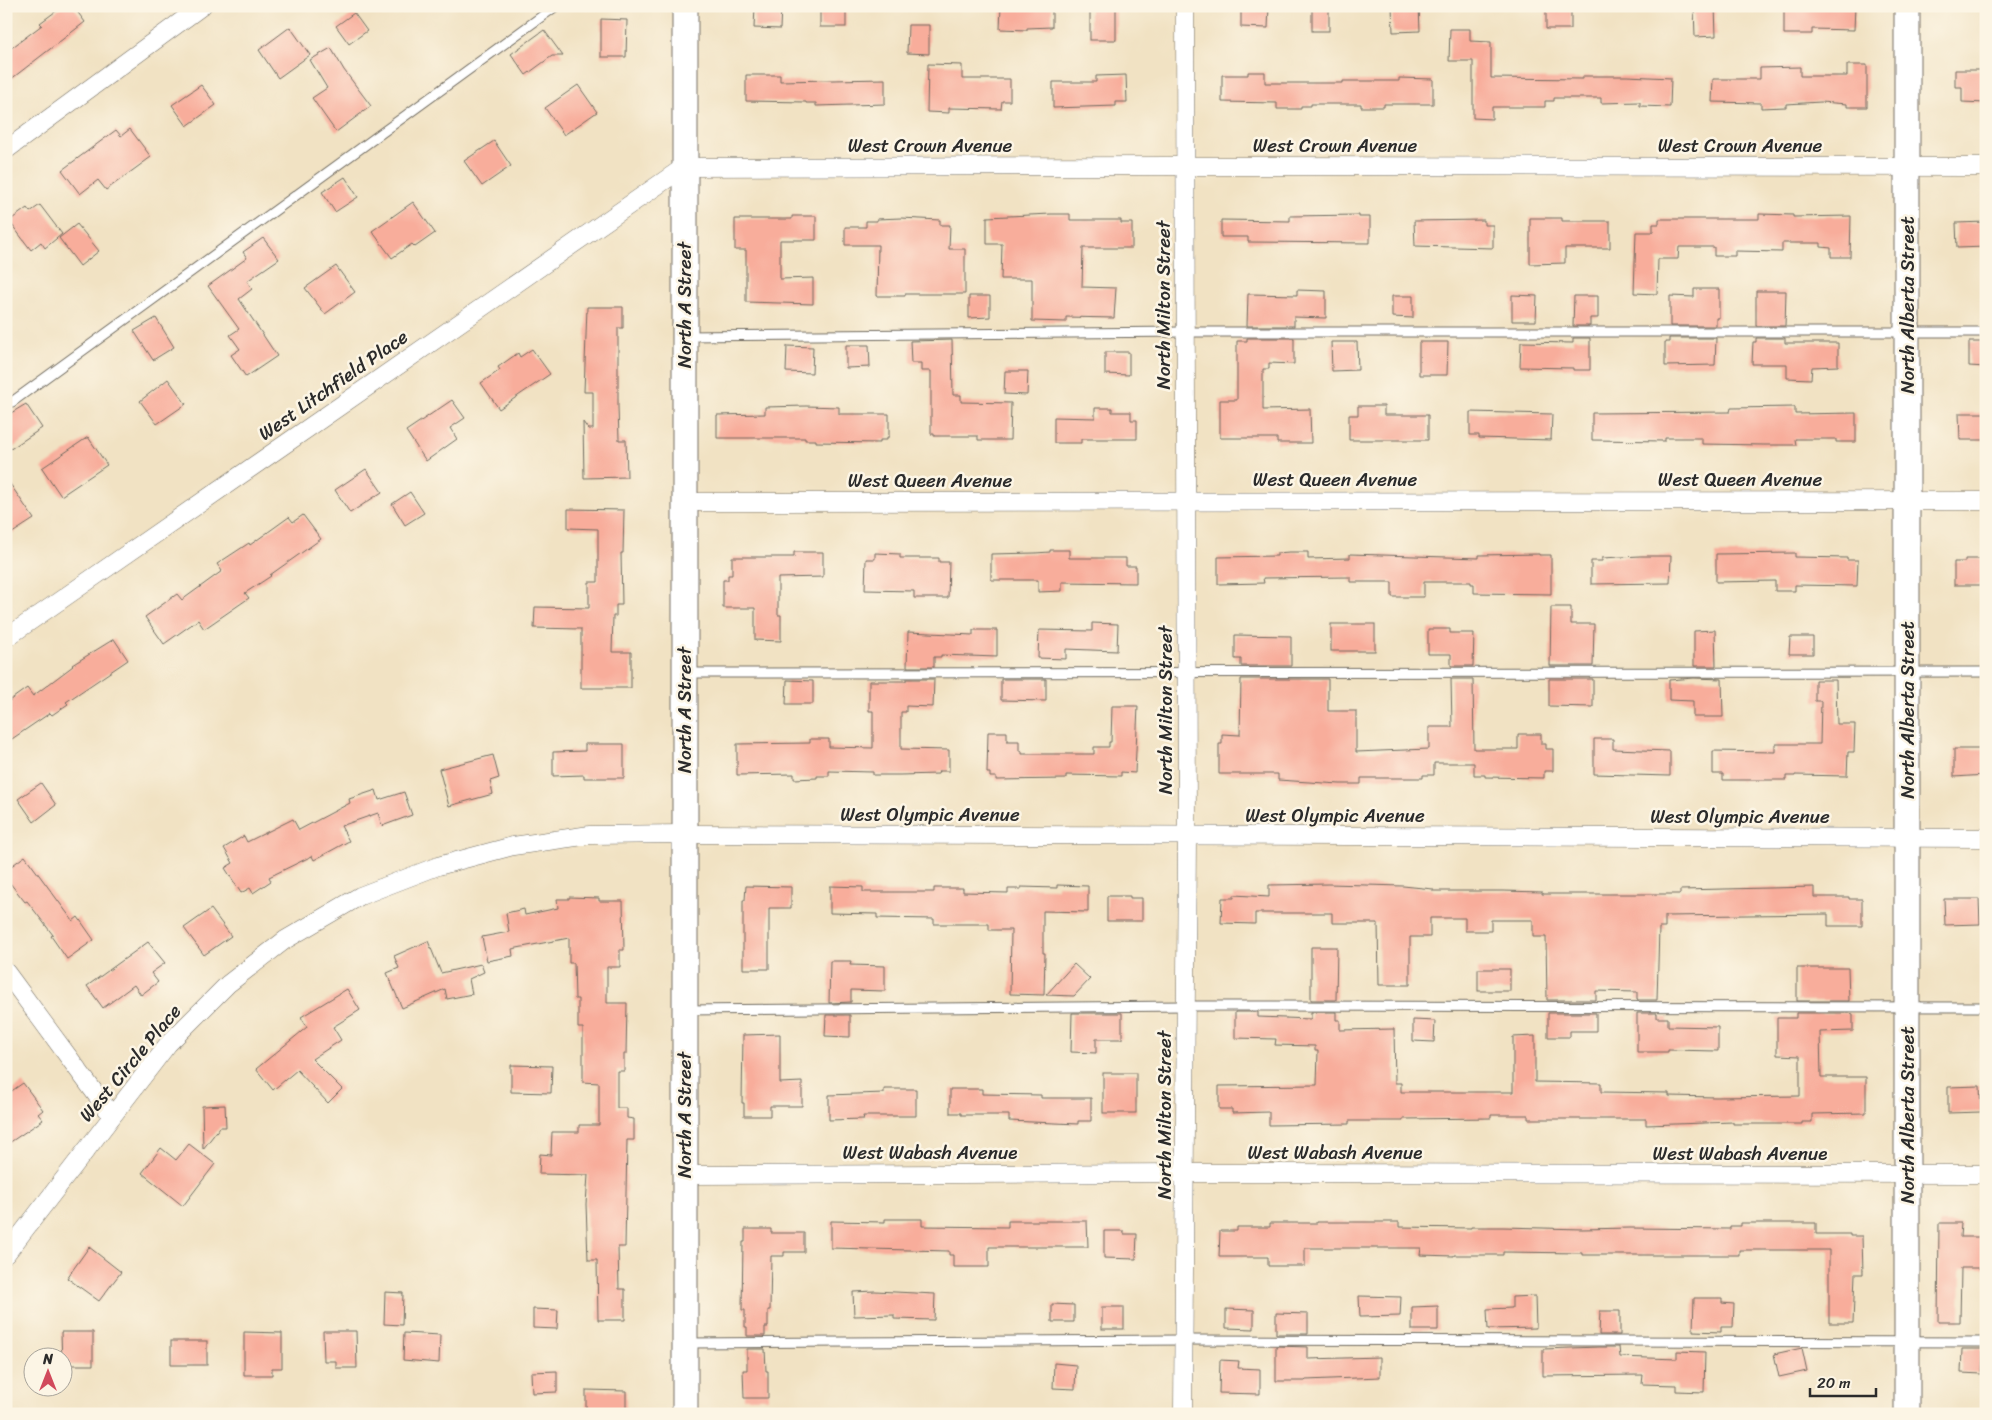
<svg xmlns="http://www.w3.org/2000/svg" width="1992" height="1420" font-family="Sriracha,sans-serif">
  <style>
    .building { fill: #f8ad9b }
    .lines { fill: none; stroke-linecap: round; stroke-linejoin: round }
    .lane-casing { stroke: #706b60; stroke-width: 11 }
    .street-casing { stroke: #706b60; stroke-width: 19 }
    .secondary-casing { stroke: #706b60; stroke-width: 27 }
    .lane { stroke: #fff; stroke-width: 9 }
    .street { stroke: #fff; stroke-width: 18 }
    .secondary { stroke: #fff; stroke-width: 25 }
    .labels { text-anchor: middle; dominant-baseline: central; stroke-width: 5; stroke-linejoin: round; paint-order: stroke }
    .street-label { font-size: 19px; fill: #2b2b2b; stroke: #fcf5e5 }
  </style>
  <rect width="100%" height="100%" fill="#fcf5e5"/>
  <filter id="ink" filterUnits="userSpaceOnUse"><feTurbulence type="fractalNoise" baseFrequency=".02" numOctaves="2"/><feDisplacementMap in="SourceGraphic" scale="10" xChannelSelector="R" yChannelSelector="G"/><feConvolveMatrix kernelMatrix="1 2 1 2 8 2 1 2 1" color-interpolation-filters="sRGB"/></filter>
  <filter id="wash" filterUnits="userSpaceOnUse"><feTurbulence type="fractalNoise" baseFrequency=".0096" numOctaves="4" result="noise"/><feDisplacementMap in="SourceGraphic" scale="20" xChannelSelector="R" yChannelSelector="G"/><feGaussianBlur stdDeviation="1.12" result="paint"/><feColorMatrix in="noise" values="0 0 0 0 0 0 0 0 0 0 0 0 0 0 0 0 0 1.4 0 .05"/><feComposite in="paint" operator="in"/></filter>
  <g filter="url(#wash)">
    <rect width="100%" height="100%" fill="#f1e2c3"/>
    <g id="blocks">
      <g class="building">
        <path d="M63 6H73L85 22 6 83V52L42 25 40 23Z"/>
        <path d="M755 6H781L780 29 754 28Z"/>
        <rect x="820" y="6" width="26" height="21"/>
        <path d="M1001 6H1052V27L1027 28V30L1000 29Z"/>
        <rect x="1090" y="6" width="26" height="34"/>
        <path d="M1241 6H1269L1268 28 1241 27Z"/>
        <rect x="1312" y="6" width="17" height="25"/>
        <path d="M1392 6H1419L1420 31 1393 32Z"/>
        <path d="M1715 6 1716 36 1695 37 1694 7Z"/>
        <path d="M1784 6H1855L1854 30 1812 29V34H1784Z"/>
        <path d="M1571 7V29H1546V8Z"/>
        <path d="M354 13 367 31 349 44 336 26Z"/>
        <path d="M601 19 627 20 626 57H601Z"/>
        <path d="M908 25H929V54L907 53Z"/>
        <path d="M290 27 310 55 278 78 259 50Z"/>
        <path d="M1450 29H1470V41L1491 42V78L1583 79V76H1627L1671 78 1670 107 1640 106V102L1601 103V98H1554V101H1545V107H1492V119L1473 118V61H1449Z"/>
        <path d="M544 30 563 56H552L526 75 511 54Z"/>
        <path d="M331 48 344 70 371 106 336 132 312 98 327 88 310 60Z"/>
        <path d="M928 64 962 65V79H1010V101H1002L1001 109 949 108V113L927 112Z"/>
        <path d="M1847 65H1867V107H1847V104L1821 102 1786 104V107L1761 108V103L1712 102 1713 79H1760V68L1800 67V76H1847Z"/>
        <path d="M1955 70H1986V103L1962 102V87H1955Z"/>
        <path d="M1248 72H1265V83H1343V81H1399V78L1433 79V104H1384V107H1361V104H1311V106H1301V109H1277V103L1222 102V75H1248Z"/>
        <path d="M746 75H780V81L885 79V104L816 106V103H806V102L746 101Z"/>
        <path d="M1126 75 1127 102H1116V106L1053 108V82H1096V76Z"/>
        <path d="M201 85 216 105 187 126 172 105Z"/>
        <path d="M578 85 597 112 564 135 545 108Z"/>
        <path d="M130 129 151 157 106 190 98 180 80 194 62 170 116 130 121 136Z"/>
        <path d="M494 141 511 166 482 186 464 161Z"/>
        <path d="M345 177 358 197 335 212 322 192Z"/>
        <path d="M413 202 435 233 415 247 412 244 392 258 372 231Z"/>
        <path d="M40 205 62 234 45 248 41 242 31 250 9 221 27 208 30 212Z"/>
        <path d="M1051 214H1070V220H1121V223H1132V248H1083L1082 287 1116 288 1114 318 1066 317V322L1032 321V279H1001L1002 244H987V217Z"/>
        <path d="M1759 214 1793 215V217L1851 216 1850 257H1831V248L1821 247V243H1782V252L1735 251V256H1714V247H1679L1678 259H1658L1657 294 1634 293 1636 232H1653V224H1659V219H1759Z"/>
        <path d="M1359 215V217H1370V243L1248 242V237H1221V220L1290 221V216Z"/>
        <path d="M792 216H816V240H780V279L813 278V304L746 302V250H735V219H792Z"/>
        <path d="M901 218 940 220V225H950L949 249H965V294H905V296H877L878 245H845V227H866V221H877V219Z"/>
        <path d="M1530 218H1562V221H1610V248H1565V263L1530 264Z"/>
        <path d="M1484 220V225H1493V248L1415 246 1414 221Z"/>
        <path d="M1986 222V247L1957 248 1956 223Z"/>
        <path d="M77 224 99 251 80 266 59 238Z"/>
        <path d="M263 238 279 259 247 281 252 289 239 299 277 356 246 377 231 355 240 349 230 335 239 329 208 286 247 258 243 252Z"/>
        <path d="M336 266 355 292 325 314 305 288Z"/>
        <path d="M1694 289H1719V318H1716V326H1670V296L1694 297Z"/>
        <path d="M1297 290 1326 291V318L1294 317V326H1247L1248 294 1297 295Z"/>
        <path d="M1756 291H1786L1785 326H1756Z"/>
        <path d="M1512 295 1537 296 1536 321H1512Z"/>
        <path d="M969 296H990V317L969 318Z"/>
        <path d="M1392 296H1413V318L1392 317Z"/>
        <path d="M1574 296H1598V318H1590V326H1573Z"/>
        <path d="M587 307H623V328H618V406L619 440H626L627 477 584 478 583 422 588 429H593V392H584Z"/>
        <path d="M156 318 174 347 153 360 134 331Z"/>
        <path d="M1247 338H1294V364L1269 363V369H1263V410L1310 409 1311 443H1277V438H1220V400H1237V341H1247Z"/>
        <path d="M1573 338H1590V370H1573V368L1520 367 1521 342 1573 343Z"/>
        <path d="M1669 338H1716L1715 365 1665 366V342H1669Z"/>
        <path d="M1756 338H1785V343H1838V366L1812 367 1811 379 1787 378V364H1752L1753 342H1756Z"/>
        <path d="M952 340 953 395H961V402L1011 403 1010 440H978V436H934V434H931V371H921V363H911L910 341Z"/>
        <path d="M1331 342H1357L1358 370 1332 371Z"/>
        <path d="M1419 342H1448L1447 375H1419Z"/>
        <path d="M1969 342H1986V367L1969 366Z"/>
        <path d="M846 345H869L870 367 846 368Z"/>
        <path d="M787 346 813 347 812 373 786 372Z"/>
        <path d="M532 349 550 374 499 409 481 383 500 370 498 367 518 353 520 357Z"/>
        <path d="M1105 352H1129V375L1105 374Z"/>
        <path d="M1005 371H1028L1027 395 1004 394Z"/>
        <path d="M168 379 186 404 157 424 140 401Z"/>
        <path d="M452 400 465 418 450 428 457 439 426 461 406 431Z"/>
        <path d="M26 404 42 428 6 452V416Z"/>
        <path d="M806 406 839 407V414H889V437H887V440H880V443L816 442V440H805V438H717V415L765 414V407Z"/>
        <path d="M1358 406H1384V415H1428V440H1349V415H1358Z"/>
        <path d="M1795 407V414L1856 413V442H1836V439H1795L1796 445H1764L1702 444V438H1665V441L1592 440V413L1730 412 1731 408Z"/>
        <path d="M1095 408H1112V412H1131V420H1137V439H1081V443H1054V417L1095 418Z"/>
        <path d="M1470 412 1552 414 1551 440 1479 438V435H1470Z"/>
        <path d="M1959 413H1986V440H1960Z"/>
        <path d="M88 437 107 465 61 496 42 468Z"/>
        <path d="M366 469 382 492 350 513 335 490Z"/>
        <path d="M6 478 34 519 6 537Z"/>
        <path d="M410 492 424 513 405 525 392 504Z"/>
        <path d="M568 509 624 510 623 553H621L622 605H616V616H613L612 652H631V688H581V629L534 628 535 607 589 608V582H598V529L568 528Z"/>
        <path d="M303 515 321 539 270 575 271 576 245 593 249 598 204 629 198 620 164 644 145 617 177 594 182 600 222 571 217 564 249 543 250 545 289 517 293 522Z"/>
        <path d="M1050 550H1069V558H1126V566H1136V583L1062 582V591L1038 592V580H991V554L1035 553 1050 552Z"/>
        <path d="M794 552H823V577L778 578V615H781V641L755 640V608H723V580H728V575H732V557H794Z"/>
        <path d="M1289 552H1308V559L1350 558V554L1479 558V555L1539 554V555H1551V594L1474 593V584H1471V582H1424V597H1392V582H1350V577L1263 578 1264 583 1218 584V557L1277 556V553Z"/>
        <path d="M875 553 900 554V558H939V562H949L948 598H914V591L865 590 866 559H875Z"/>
        <path d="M1795 553V557L1847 558V560H1858L1857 586 1795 585V591H1775V581L1716 582V554Z"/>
        <path d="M1640 556H1671L1670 583 1591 584V561H1602V558Z"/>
        <path d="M1965 559H1986V585H1954V562H1965Z"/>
        <path d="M1551 607H1571V624H1594L1593 666H1550Z"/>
        <path d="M1092 623 1118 624 1117 651 1066 649V659L1038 658 1039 630 1092 631Z"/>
        <rect x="1331" y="624" width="44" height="27"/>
        <path d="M1428 629H1450V633H1474L1473 666H1451V654H1428Z"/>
        <path d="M973 630H997V657L941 655V657H934V667H907L908 632 973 635Z"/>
        <path d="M1715 630 1716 666H1694V631Z"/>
        <path d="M1235 635 1291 636V666H1241V659H1235Z"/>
        <path d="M1790 637H1813V654H1789Z"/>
        <path d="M114 639 128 660 66 702 68 704 52 715 50 713 6 743V703L27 688 33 696 73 666 72 665Z"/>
        <path d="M1694 678 1722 679 1723 717H1693V701L1669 700V680Z"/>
        <path d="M906 679H934L933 707 906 706V712H901V749L949 750V771H939L938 774 900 775H873V772L829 771V776H817V778L794 779V774L737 775V744L810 743V739H829V747L873 748V711H869V681H906Z"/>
        <path d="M1001 679H1046V701L1001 700Z"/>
        <path d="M1241 679H1328V711H1356V752L1429 749V727H1452L1451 679H1473L1474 749H1518V734H1541V744H1546V749H1553V771H1544V778L1485 777V775H1474V763H1434V775H1423V778H1361V784H1340L1278 780V774H1219V744H1222V734L1240 735Z"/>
        <path d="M1549 679H1593V707L1549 706Z"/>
        <path d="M787 680 813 681V704H786Z"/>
        <path d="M1815 680H1836L1837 724H1855L1854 752H1848L1847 776 1795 775V776H1786V780H1723V774H1713V751L1775 752V744H1820L1821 701H1815Z"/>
        <path d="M1112 706H1138L1135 773 1121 772V776L1066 775V779L996 780V777H990V773H987L988 732H1007V741H1019V751H1022V754H1094V747H1109V742H1111Z"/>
        <path d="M1594 739H1613V749L1670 751V776L1594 774Z"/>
        <path d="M585 744H624V778H584V775L553 776V752L585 751Z"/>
        <path d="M1954 749H1986V775L1954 777Z"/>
        <path d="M493 755 499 778 490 781 493 794 449 806 439 769Z"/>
        <path d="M41 783 56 805 34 822 18 799Z"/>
        <path d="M376 790 379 800 404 792 412 815 382 826 378 813 341 826 349 841 314 860 312 856 269 877 271 881 253 893 250 888 241 893 225 868 233 863 224 848 244 836 247 842 293 819 299 830 350 803 349 799Z"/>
        <path d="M25 856 73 921 78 917 94 940 67 959 51 936 53 935 27 901 25 902 6 878V870Z"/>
        <path d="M1329 884 1403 886 1433 889V891H1503L1542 892V894H1680V890L1814 887V897H1849V899H1862V926H1828V914L1665 916V928H1659L1657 1000H1637V992L1596 991V1000H1547L1546 937H1533V920H1491V931H1465V918H1430V937H1410V985H1379L1378 923H1332V913H1255V924L1221 923 1222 898H1234V895L1269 897V885Z"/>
        <path d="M1057 885 1088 886V912L1043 911V953H1045L1044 995 1010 994 1011 930H989V924H934V919L877 918V914L830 913V886L863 887V892H934V888H963V892L1008 893V889H1021V887L1057 888Z"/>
        <path d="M746 886 791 887V908H769V969H743V900H745Z"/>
        <path d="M1107 896H1130V898H1142V921H1107Z"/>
        <path d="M569 897 599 898V901H623L624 950H620V967H607V1003H627L626 1054H624V1071H617V1108H627V1118L634 1119V1140H627L625 1247H618L619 1289H625V1320H598L597 1260H588L586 1204 588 1175 539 1174 540 1154 551 1155 552 1132H579V1125H599V1083L583 1082V1028H578V999H575L574 963H569V938L512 949 513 956 487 961 482 937 509 932 506 913 524 909 525 915 558 908 557 899H569Z"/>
        <path d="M1944 899H1979L1980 924 1945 925Z"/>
        <path d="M211 909 231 936 204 955 184 928Z"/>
        <path d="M428 941 441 973 481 964 484 972 469 979 472 994 447 999 445 989 402 1008 387 973 399 968 394 956Z"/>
        <path d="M148 942 165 963 151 973 158 982 141 995 134 985 103 1008 87 986Z"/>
        <path d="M1311 947H1337L1336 1000H1311Z"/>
        <path d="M830 961H851L850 965 885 966V991L851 990V1002L829 1003Z"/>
        <path d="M1074 964 1090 979 1074 996 1046 995Z"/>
        <path d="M1797 968H1848L1849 1001H1797Z"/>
        <rect x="1478" y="969" width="32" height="22"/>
        <path d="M347 989 360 1010 333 1027 341 1040 312 1059 342 1089 328 1103 297 1070 273 1090 256 1069 307 1027 301 1017Z"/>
        <path d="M1235 1012H1258V1017L1311 1019V1012H1336V1020H1340V1030L1394 1029 1395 1083H1401V1092H1513V1037L1535 1036V1082L1601 1083V1092L1669 1093V1096L1716 1097 1800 1096V1056L1777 1055V1018H1796V1013H1849L1853 1014V1031L1820 1032 1821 1077H1866V1113L1812 1114V1122H1802V1124H1733V1122L1646 1125V1119H1528V1115H1491V1118L1403 1119V1121H1349V1124L1269 1125V1112L1232 1113V1109H1219V1086L1317 1085 1318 1051H1315V1046L1275 1045 1276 1039 1235 1038Z"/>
        <path d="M1072 1013H1122V1039H1096V1053L1071 1052Z"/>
        <path d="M1548 1013H1596V1031H1570V1037H1548Z"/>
        <path d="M1637 1013H1657V1018H1668V1026L1718 1027V1051L1668 1050V1052H1637Z"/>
        <path d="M826 1015H850V1037L825 1036Z"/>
        <path d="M1413 1020 1435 1021 1434 1042 1413 1041Z"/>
        <path d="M780 1034V1083L802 1082V1106H770V1116H744V1103H742L743 1035Z"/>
        <path d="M511 1065 552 1066 551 1093 511 1092Z"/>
        <rect x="1103" y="1073" width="33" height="40"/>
        <path d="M23 1083 43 1110 38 1114 43 1120 6 1145V1095Z"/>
        <path d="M1980 1086 1981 1112 1948 1113V1087Z"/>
        <path d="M884 1089H916V1116H863L864 1119 829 1120V1095L884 1093Z"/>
        <path d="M950 1089H982V1094L1041 1095V1098H1091V1121H1078V1124L1009 1121V1115H961V1113H950Z"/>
        <path d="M225 1105 226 1127H220L203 1149 202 1106Z"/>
        <path d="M189 1144 215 1164 183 1206 142 1173 161 1148 176 1160Z"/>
        <path d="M885 1219H922V1226L1008 1227V1221H1087L1088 1247H989V1267H953V1255H949V1251L831 1248V1221L885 1222Z"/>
        <path d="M1317 1222H1399V1227L1471 1228V1227H1503L1582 1229 1630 1228 1730 1229V1226H1741V1223H1816V1234H1850V1236H1862L1863 1274H1855L1853 1323H1829V1250H1739V1255H1582V1253L1503 1252V1255H1454V1256L1420 1255 1421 1248H1305V1266H1268V1257H1219L1220 1231H1237V1227H1270V1223H1317Z"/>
        <path d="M1939 1223H1961L1960 1237H1986V1268H1961L1960 1322H1938Z"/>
        <path d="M745 1229H771V1233H804V1252H784V1256H771L770 1310H768V1327H765V1336H747V1327H745V1310H742L743 1242H745Z"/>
        <path d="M1104 1231H1124V1234H1137L1136 1259 1104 1258Z"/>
        <path d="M89 1247 121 1272 99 1301 67 1278Z"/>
        <path d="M875 1291 935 1294 934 1320 894 1319V1315L854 1316 853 1292Z"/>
        <path d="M385 1292 403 1293 402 1325 384 1324Z"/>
        <path d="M1359 1296 1401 1297 1400 1316 1360 1317Z"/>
        <path d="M1535 1296 1536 1328 1488 1329 1487 1309 1512 1308V1297Z"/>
        <path d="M1694 1298H1722V1303L1734 1304 1733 1327H1721V1332L1693 1331Z"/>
        <path d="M1052 1304 1074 1305V1322H1052Z"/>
        <path d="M1438 1306V1330H1412V1307Z"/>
        <rect x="1102" y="1307" width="22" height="22"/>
        <path d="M533 1309 558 1310 557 1329 533 1328Z"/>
        <path d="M1226 1309 1254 1310V1329L1226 1328Z"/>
        <path d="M1600 1311H1620V1335H1599Z"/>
        <path d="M1276 1313 1308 1314V1334H1276Z"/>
        <path d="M323 1331H356L357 1368H336V1361H324Z"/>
        <path d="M61 1332H93V1365H62Z"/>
        <path d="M244 1332 282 1333V1368H272V1375H244Z"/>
        <path d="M404 1333 440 1335 439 1363 403 1360Z"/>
        <rect x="171" y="1341" width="36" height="24"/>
        <path d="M1276 1346 1308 1347V1359L1380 1357V1377L1306 1380 1305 1381H1276Z"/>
        <path d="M1599 1347H1619L1620 1357 1677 1359V1351L1705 1352 1704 1392 1676 1391V1385L1642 1384 1643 1375 1543 1376V1349Z"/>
        <path d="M1802 1348 1807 1371 1779 1377 1774 1354Z"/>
        <path d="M747 1349H765L766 1371H768V1398H744L743 1370H747Z"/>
        <path d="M1962 1349H1983L1982 1374 1961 1373Z"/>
        <path d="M1220 1360 1239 1361 1238 1368 1260 1369V1394L1219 1393Z"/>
        <path d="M1054 1363 1076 1365 1075 1389 1053 1388Z"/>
        <path d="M557 1371V1392L532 1393 531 1372Z"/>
        <path d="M586 1390 626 1391V1414H586Z"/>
      </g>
    </g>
  </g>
  <g filter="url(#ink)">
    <use href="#blocks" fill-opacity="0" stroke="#706b60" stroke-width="1"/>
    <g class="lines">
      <g class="lane-casing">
        <g id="lane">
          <path d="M686 336 1185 332H1986"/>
          <path d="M6 401 12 402 556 6"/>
          <path d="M687 673 1986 672"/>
          <path d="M686 1010 1186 1006 1986 1007"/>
          <path d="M687 1343 1183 1340 1986 1342"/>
        </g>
      </g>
      <g class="street-casing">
        <g id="street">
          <path d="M6 150 202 6"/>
          <path d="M684 502 1986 501"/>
          <path d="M6 638 684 167 1184 166 1986 167"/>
          <path d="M6 972 112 1116"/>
          <path d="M684 1175 1185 1173 1986 1174"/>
          <path d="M6 1254 168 1044 228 984 285 940 360 896 438 866 513 846 590 835 684 834 1986 838"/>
          <path d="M1183 1414 1187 836 1185 6"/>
        </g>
      </g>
      <g class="secondary-casing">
        <g id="secondary">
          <path d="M685 6V1414"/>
          <path d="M1907 1414V6"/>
        </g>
      </g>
      <use href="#lane" class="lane"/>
      <use href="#street" class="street"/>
      <use href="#secondary" class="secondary"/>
    </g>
  </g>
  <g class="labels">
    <g class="street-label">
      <text x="930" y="145">West Crown Avenue</text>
      <text x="1335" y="145">West Crown Avenue</text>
      <text x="1740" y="145">West Crown Avenue</text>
      <text transform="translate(684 305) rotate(-90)">North A Street</text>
      <text transform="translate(1163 305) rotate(-90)">North Milton Street</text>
      <text transform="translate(1907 305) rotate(-90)">North Alberta Street</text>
      <text transform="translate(333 385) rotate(-35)">West Litchfield Place</text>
      <text x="1335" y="479">West Queen Avenue</text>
      <text x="1740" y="479">West Queen Avenue</text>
      <text x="930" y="480">West Queen Avenue</text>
      <text transform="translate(684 710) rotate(-90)">North A Street</text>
      <text transform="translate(1165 710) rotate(-90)">North Milton Street</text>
      <text transform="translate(1907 710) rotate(-90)">North Alberta Street</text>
      <text x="930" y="814">West Olympic Avenue</text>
      <text x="1335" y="815">West Olympic Avenue</text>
      <text x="1740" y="816">West Olympic Avenue</text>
      <text transform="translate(130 1063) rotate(-50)">West Circle Place</text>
      <text transform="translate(684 1115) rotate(-90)">North A Street</text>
      <text transform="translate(1164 1115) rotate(-90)">North Milton Street</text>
      <text transform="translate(1907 1115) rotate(-90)">North Alberta Street</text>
      <text x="930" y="1152">West Wabash Avenue</text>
      <text x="1335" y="1152">West Wabash Avenue</text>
      <text x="1740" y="1153">West Wabash Avenue</text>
    </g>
  </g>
  <rect width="1992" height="1420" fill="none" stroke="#fcf5e5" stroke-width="25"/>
  <g transform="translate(48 1372)"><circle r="24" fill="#fcf5e5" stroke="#a8a49b"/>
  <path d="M0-4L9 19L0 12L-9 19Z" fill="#d1495b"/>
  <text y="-8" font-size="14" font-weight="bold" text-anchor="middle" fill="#2b2b2b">N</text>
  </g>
  <path d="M1810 1388v8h66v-8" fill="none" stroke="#2b2b2b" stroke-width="2.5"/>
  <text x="1817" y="1388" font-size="15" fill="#2b2b2b" stroke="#fcf5e5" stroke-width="4" paint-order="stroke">20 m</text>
</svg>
